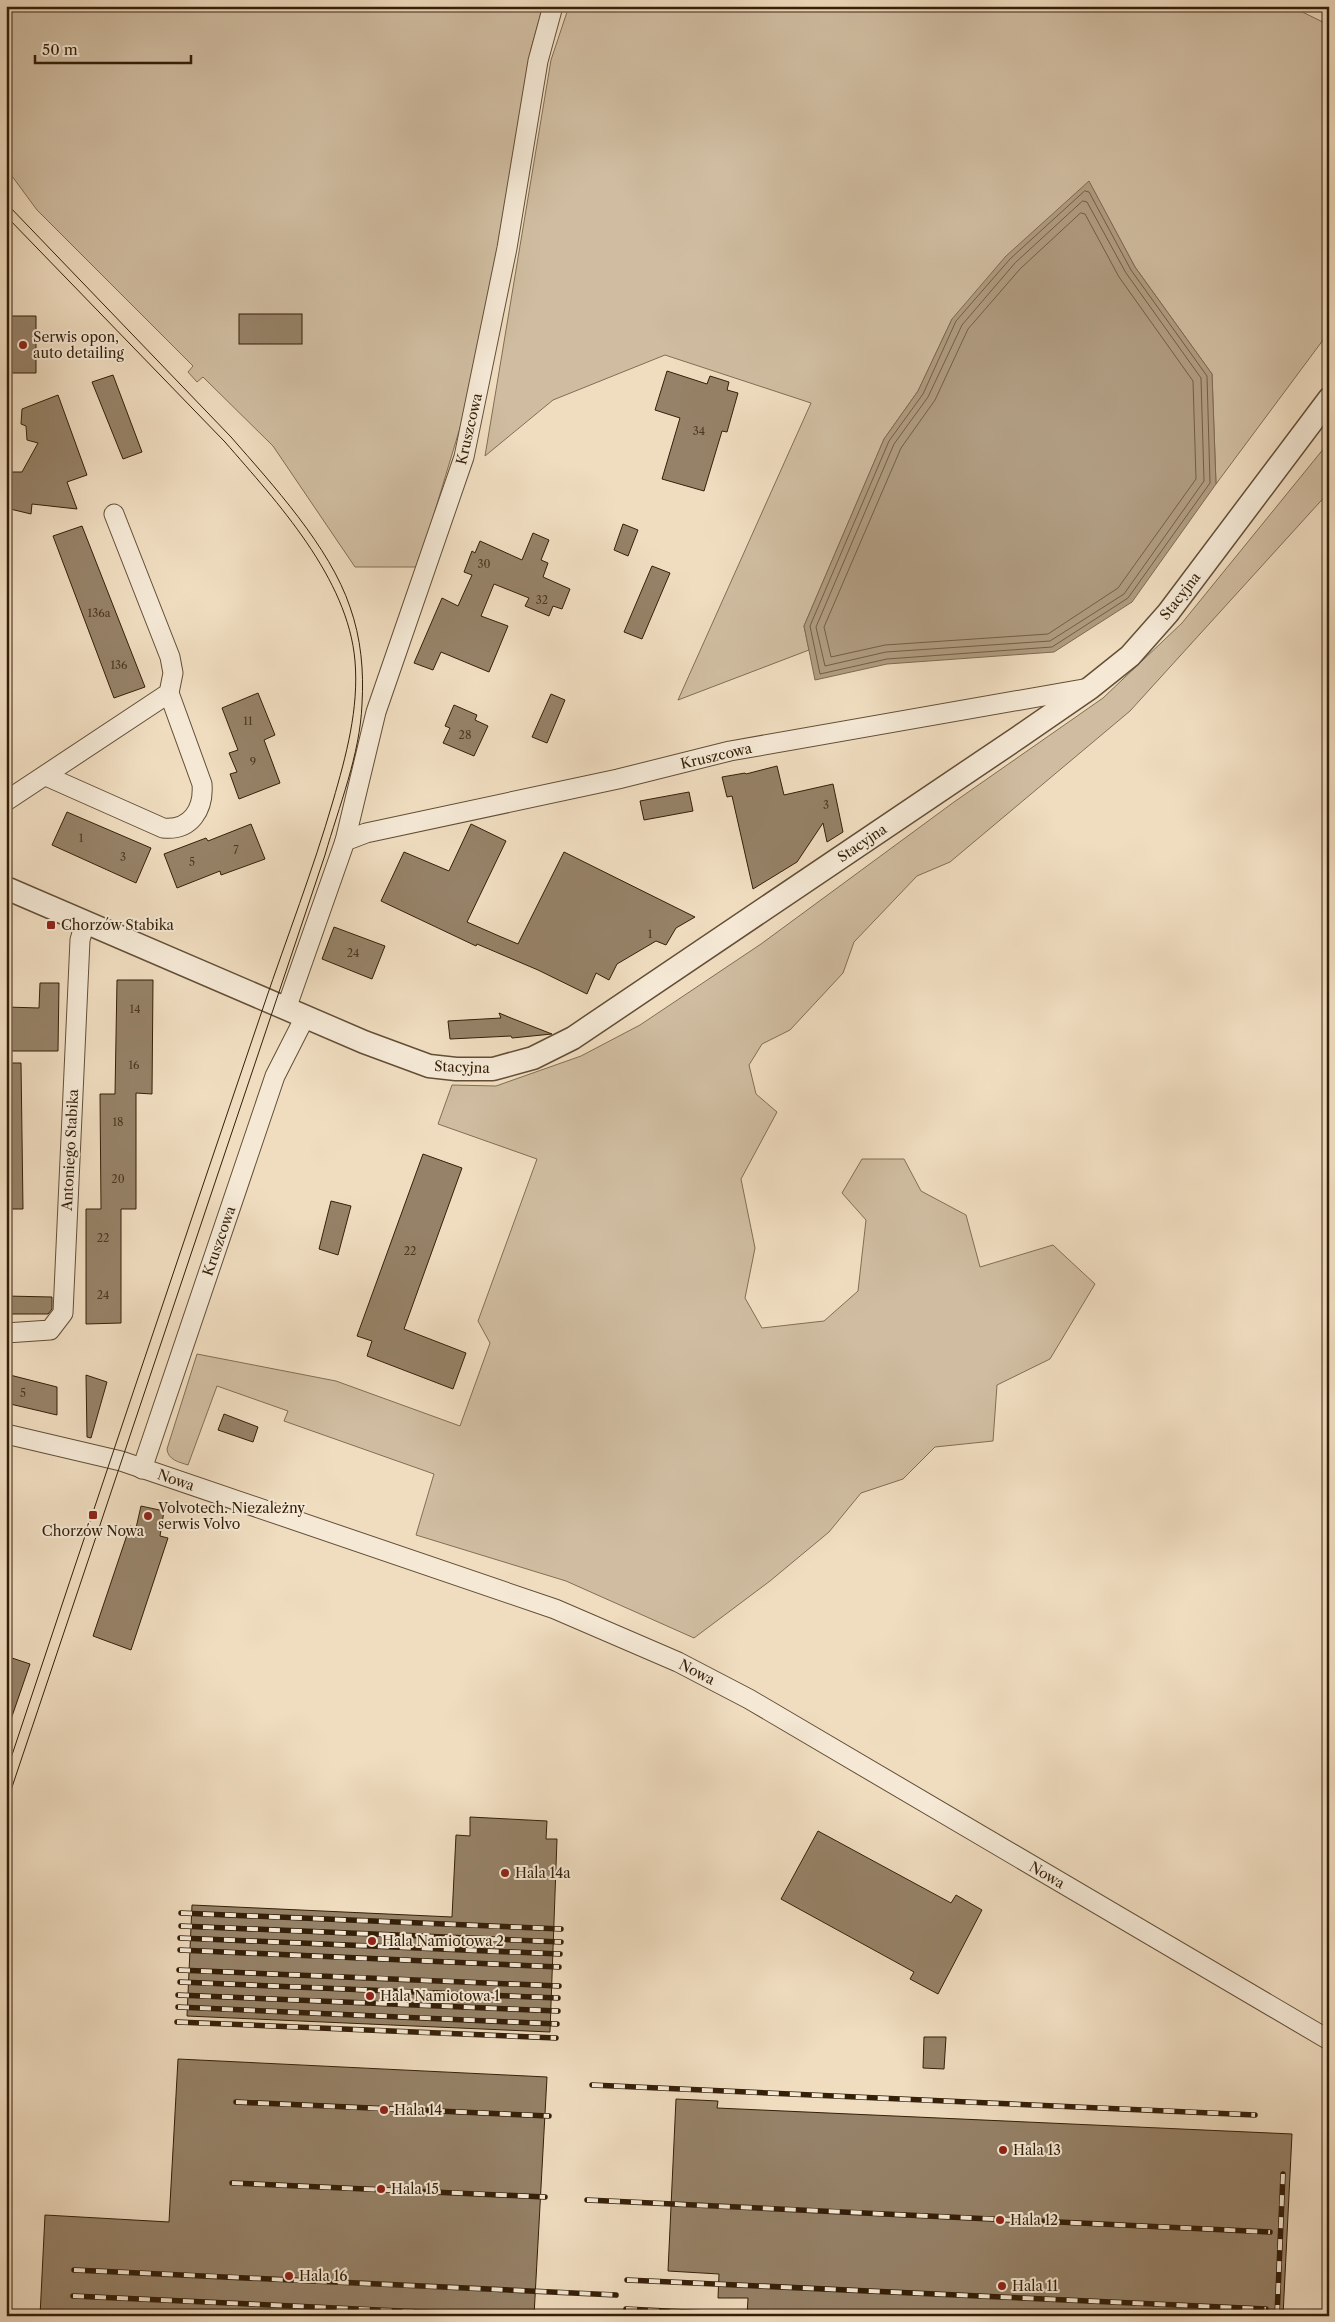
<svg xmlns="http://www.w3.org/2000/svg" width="1335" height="2322" font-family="'Libre Caslon Text',serif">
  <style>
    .green { fill: #d0bda1; stroke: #826e54 }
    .water { fill: #b09c81; stroke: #7e6a51 }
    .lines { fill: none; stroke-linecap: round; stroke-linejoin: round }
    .shore { stroke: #725e44; stroke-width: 1 }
    .building { fill: #968268; stroke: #341f08 }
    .minor-casing { stroke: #634e36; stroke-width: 21 }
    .tertiary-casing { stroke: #634e36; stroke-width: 25 }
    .minor { stroke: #f5e9d6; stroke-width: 19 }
    .tertiary { stroke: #f5e9d6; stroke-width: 22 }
    .tram { stroke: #341f08; stroke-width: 1 }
    .rail-casing { stroke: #341f08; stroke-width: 5.5 }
    .rail { stroke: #f5e9d6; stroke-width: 4; stroke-dasharray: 11; stroke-linecap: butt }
    .poi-dot { fill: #8f2418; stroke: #f5e9d6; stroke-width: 2 }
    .labels { text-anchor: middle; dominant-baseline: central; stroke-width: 4; stroke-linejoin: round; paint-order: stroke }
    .number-label { font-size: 11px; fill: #4c3820 }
    .poi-label { font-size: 14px; fill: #341f08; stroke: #f5e9d6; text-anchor: start }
    .street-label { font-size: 14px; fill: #341f08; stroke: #f5e9d6 }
  </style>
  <rect width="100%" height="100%" fill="#f0ddc0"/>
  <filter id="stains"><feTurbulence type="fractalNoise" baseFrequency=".004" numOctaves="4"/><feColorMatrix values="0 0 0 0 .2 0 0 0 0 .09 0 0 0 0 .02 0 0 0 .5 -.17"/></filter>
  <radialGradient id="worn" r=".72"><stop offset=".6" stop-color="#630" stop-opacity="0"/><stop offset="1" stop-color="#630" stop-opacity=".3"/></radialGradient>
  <g class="green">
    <path d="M6 6H543L531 49 482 355 418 567H355L273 446 203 377 197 382 188 372 193 366 37 210 6 168Z"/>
    <path d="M569 6H1290L1329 25V332L1216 484 1212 374 1135 267 1089 182 952 319 918 391 884 439 804 626 809 650 678 700 811 403 665 355 553 400 485 456 551 60Z"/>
    <path d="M1329 442V492L1130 711 950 862 917 876 854 942 843 973 790 1030 762 1044 749 1065 756 1094 777 1112 741 1179 755 1248 745 1298 762 1328 824 1321 858 1291 866 1220 842 1193 862 1159H904L921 1191 966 1215 980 1267 1053 1245 1095 1284 1050 1359 997 1385 993 1441 935 1447 903 1479 861 1493 829 1532 770 1581 694 1638 566 1581 416 1535 434 1474 284 1421 288 1411 217 1386 188 1465C179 1462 168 1460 167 1449L197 1354 336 1381 460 1426 490 1343 478 1321 537 1159 438 1124 452 1085 496 1086 581 1056 640 1025 761 944 954 802 1103 698 1182 623Z"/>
  </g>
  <path class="water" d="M1089 181 1135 267 1212 374 1216 484 1132 602 1054 652 887 664 815 680 804 626 884 439 918 391 952 319 1006 256Z"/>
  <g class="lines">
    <g class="shore">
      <path d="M1085 191 1089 192 1131 270 1207 376 1210 483 1128 598 1052 647 887 659 820 674 810 626 889 441 923 394 956 321 1010 259Z"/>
      <path d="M1083 201 1087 202 1126 273 1201 378 1204 481 1124 594 1050 641 886 652 825 666 816 627 894 444 928 397 962 325 1015 263Z"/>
      <path d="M1081 213 1085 214 1119 277 1193 381 1196 479 1118 588 1048 634 885 645 831 657 824 627 901 448 935 400 968 329 1020 269Z"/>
    </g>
  </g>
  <g class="building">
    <rect x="239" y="314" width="63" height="30"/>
    <path d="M9 316H36V373H10Z"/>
    <path d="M667 371 707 384 710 376 729 382 727 390 738 393 727 432 722 431 704 491 662 479 680 418 655 410Z"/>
    <path d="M113 375 142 452 123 459 92 382Z"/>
    <path d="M58 395 87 475 67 482 77 509 32 504 31 514 6 508V472H22L38 443 27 440 26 426 21 424 22 409Z"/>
    <path d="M623 524 638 530 628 556 614 550Z"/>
    <path d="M82 526 145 687 114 698 53 536Z"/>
    <path d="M533 533 549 540 541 560 548 563 543 577 570 589 562 609 553 606 549 616 525 606 529 598 494 584 481 616 508 626 489 672 441 652 433 670 414 663 442 598 458 606 472 575 464 572 472 551 475 553 480 541 522 560Z"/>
    <path d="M652 566 670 573 642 639 624 632Z"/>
    <path d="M258 693 275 735 264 740 280 783 239 799 230 774 237 772 229 753 238 750 222 708Z"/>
    <path d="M551 694 565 700 547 743 532 737Z"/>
    <path d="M454 705 477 715 475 720 488 726 474 756 443 743 450 728 445 726Z"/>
    <path d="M777 766 784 795 833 784 843 832 827 842 823 823 797 862 753 889 732 796 727 797 722 777 745 773 746 774Z"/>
    <path d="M689 792 693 811 644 820 640 801Z"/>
    <path d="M67 812 151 848 136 883 52 845Z"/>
    <path d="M251 824 265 859 221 875 220 871 177 888 164 854 206 838 208 841Z"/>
    <path d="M471 824 506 841 467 922 499 936 518 944 564 852 695 917 676 928 666 945 656 941 617 964 609 980 596 973 587 994 538 970 477 944 476 946 381 901 404 852 449 871Z"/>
    <path d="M334 927 385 946 372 979 322 959Z"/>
    <path d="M117 980H153L152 1094 136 1093V1209H121V1323L86 1324V1209H101L100 1094H115Z"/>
    <path d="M40 983H59L58 1051H6V1007L39 1008Z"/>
    <path d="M499 1013 511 1018 552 1034 512 1038 511 1036 450 1039 448 1021 501 1018Z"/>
    <path d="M6 1063H21L23 1209H6Z"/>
    <path d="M423 1154 462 1168 404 1329 466 1353 453 1389 367 1356 372 1341 357 1336Z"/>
    <path d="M331 1201 351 1206 338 1255 319 1249Z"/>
    <path d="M6 1296 52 1297V1309L48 1314H6Z"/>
    <path d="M6 1374 57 1387V1415L6 1403Z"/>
    <path d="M86 1375 107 1382 91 1438 87 1437Z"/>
    <path d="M224 1414 258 1427 253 1442 218 1430Z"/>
    <path d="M141 1506 164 1511 160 1536 168 1538 131 1650 93 1636 130 1526 136 1528Z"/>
    <path d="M6 1656 30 1664 9 1725H6Z"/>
    <path d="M470 1817 547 1821 546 1839H557L550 2032 187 2016 192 1905 452 1917 456 1835 470 1836Z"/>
    <path d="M818 1831 951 1903 956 1895 982 1910 938 1994 910 1979 914 1972 781 1899Z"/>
    <path d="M924 2037H946L944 2069 923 2068Z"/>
    <path d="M178 2059 547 2077 534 2316H40L45 2215 169 2222Z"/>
    <path d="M676 2099 718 2101 717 2108 1292 2134 1283 2316H747L748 2298H718L719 2274 668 2271Z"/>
  </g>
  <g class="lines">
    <g class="minor-casing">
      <g id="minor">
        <path d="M46 776 163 828C191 831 204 809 202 784L169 693"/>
        <path d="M6 801 169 693 173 673 170 657 114 514"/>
        <path d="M345 841 376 712 464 457 507 248 538 61 553 6"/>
        <path d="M286 1009 345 841 366 833 618 779 730 751 1089 688"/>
        <path d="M6 1333 50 1330 63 1313 80 940 85 922"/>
        <path d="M6 1434 121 1461 555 1609 678 1662 749 1699 1329 2040"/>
        <path d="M142 1469 275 1076 305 1017"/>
      </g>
    </g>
    <g class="tertiary-casing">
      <path id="tertiary" d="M6 888 364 1042 429 1066 456 1069H493L533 1058 573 1038 1019 737 1090 688 1130 656 1168 613 1329 399"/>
    </g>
    <use href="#minor" class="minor"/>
    <use href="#tertiary" class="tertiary"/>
    <g class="tram">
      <path d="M6 203 231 437C272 484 330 547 350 607 361 638 364 671 362 704 360 755 339 806 325 855L6 1805"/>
      <path d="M6 216 225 442C277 502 348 578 355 661 359 709 346 756 333 801 313 870 287 937 264 1005 177 1261 91 1517 6 1773"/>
    </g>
    <g class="rail-casing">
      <g id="rail">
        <path d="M181 1913 561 1929"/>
        <path d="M181 1926 561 1942"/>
        <path d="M180 1938 560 1954"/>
        <path d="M180 1950 559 1967"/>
        <path d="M179 1970 559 1986"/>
        <path d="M180 1982 558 1998"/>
        <path d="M178 1995 558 2011"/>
        <path d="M178 2007 557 2024"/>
        <path d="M177 2022 556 2038"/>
        <path d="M592 2085 1255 2115"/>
        <path d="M236 2102 549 2116"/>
        <path d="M232 2183 545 2197"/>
        <path d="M587 2200 1270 2232"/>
        <path d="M74 2270 616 2295"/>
        <path d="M627 2280 1266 2309"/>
        <path d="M73 2296 512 2316"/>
        <path d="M626 2309 768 2316"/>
        <path d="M1277 2316 1283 2174"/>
      </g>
    </g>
    <use href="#rail" class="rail"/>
  </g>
  <g class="poi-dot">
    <circle cx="23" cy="345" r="5"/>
    <rect x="46" y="920" width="10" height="10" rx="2.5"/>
    <rect x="88" y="1510" width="10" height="10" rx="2.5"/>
    <circle cx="148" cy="1516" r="5"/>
    <circle cx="505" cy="1873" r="5"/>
    <circle cx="372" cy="1941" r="5"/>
    <circle cx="370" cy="1996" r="5"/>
    <circle cx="384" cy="2110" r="5"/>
    <circle cx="1003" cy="2150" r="5"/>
    <circle cx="381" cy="2189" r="5"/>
    <circle cx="1000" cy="2220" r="5"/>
    <circle cx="289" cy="2276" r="5"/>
    <circle cx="1002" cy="2286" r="5"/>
  </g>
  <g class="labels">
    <g class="number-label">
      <text x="699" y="431">34</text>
      <text x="484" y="564">30</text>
      <text x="542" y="600">32</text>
      <text x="99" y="613">136a</text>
      <text x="119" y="665">136</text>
      <text x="248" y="721">11</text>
      <text x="465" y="735">28</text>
      <text x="253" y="762">9</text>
      <text x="826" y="805">3</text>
      <text x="81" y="838">1</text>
      <text x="236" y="850">7</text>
      <text x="123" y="857">3</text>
      <text x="192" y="862">5</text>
      <text x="650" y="934">1</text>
      <text x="353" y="953">24</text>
      <text x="135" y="1009">14</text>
      <text x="134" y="1065">16</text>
      <text x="118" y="1122">18</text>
      <text x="118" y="1179">20</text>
      <text x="103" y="1238">22</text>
      <text x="410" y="1251">22</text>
      <text x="103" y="1295">24</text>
      <text x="23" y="1393">5</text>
    </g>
    <g class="poi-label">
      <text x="33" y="337">Serwis opon,<tspan x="33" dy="16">auto detailing</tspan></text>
      <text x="61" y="925">Chorzów Stabika</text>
      <text x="158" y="1508">Volvotech. Niezależny<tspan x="158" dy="16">serwis Volvo</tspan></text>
      <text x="93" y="1531" text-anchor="middle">Chorzów Nowa</text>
      <text x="515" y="1873">Hala 14a</text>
      <text x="382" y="1941">Hala Namiotowa 2</text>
      <text x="380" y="1996">Hala Namiotowa 1</text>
      <text x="394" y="2110">Hala 14</text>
      <text x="1013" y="2150">Hala 13</text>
      <text x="391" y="2189">Hala 15</text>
      <text x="1010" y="2220">Hala 12</text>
      <text x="299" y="2276">Hala 16</text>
      <text x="1012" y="2286">Hala 11</text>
    </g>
    <g class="street-label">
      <text transform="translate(469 429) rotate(-77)">Kruszcowa</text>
      <text transform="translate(1180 596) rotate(-52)">Stacyjna</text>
      <text transform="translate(716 756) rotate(-13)">Kruszcowa</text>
      <text transform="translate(862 843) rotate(-34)">Stacyjna</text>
      <text transform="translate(462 1067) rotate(2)">Stacyjna</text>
      <text transform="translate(70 1150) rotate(-87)">Antoniego Stabika</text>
      <text transform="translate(219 1241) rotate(-71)">Kruszcowa</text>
      <text transform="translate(176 1480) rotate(19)">Nowa</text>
      <text transform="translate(697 1672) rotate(27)">Nowa</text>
      <text transform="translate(1047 1875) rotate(30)">Nowa</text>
    </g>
  </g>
  <rect width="1335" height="2322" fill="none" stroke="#f0ddc0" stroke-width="25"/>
  <rect x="8" y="8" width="1320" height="2307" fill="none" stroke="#341f08" stroke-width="2.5"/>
  <rect x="12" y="12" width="1310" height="2297" fill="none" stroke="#341f08"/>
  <path d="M35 55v8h156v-8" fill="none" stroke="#341f08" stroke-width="2.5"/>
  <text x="42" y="55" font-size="15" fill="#341f08" stroke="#f5e9d6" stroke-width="4" paint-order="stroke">50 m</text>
  <rect width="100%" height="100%" filter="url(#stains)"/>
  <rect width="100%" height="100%" fill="url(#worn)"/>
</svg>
